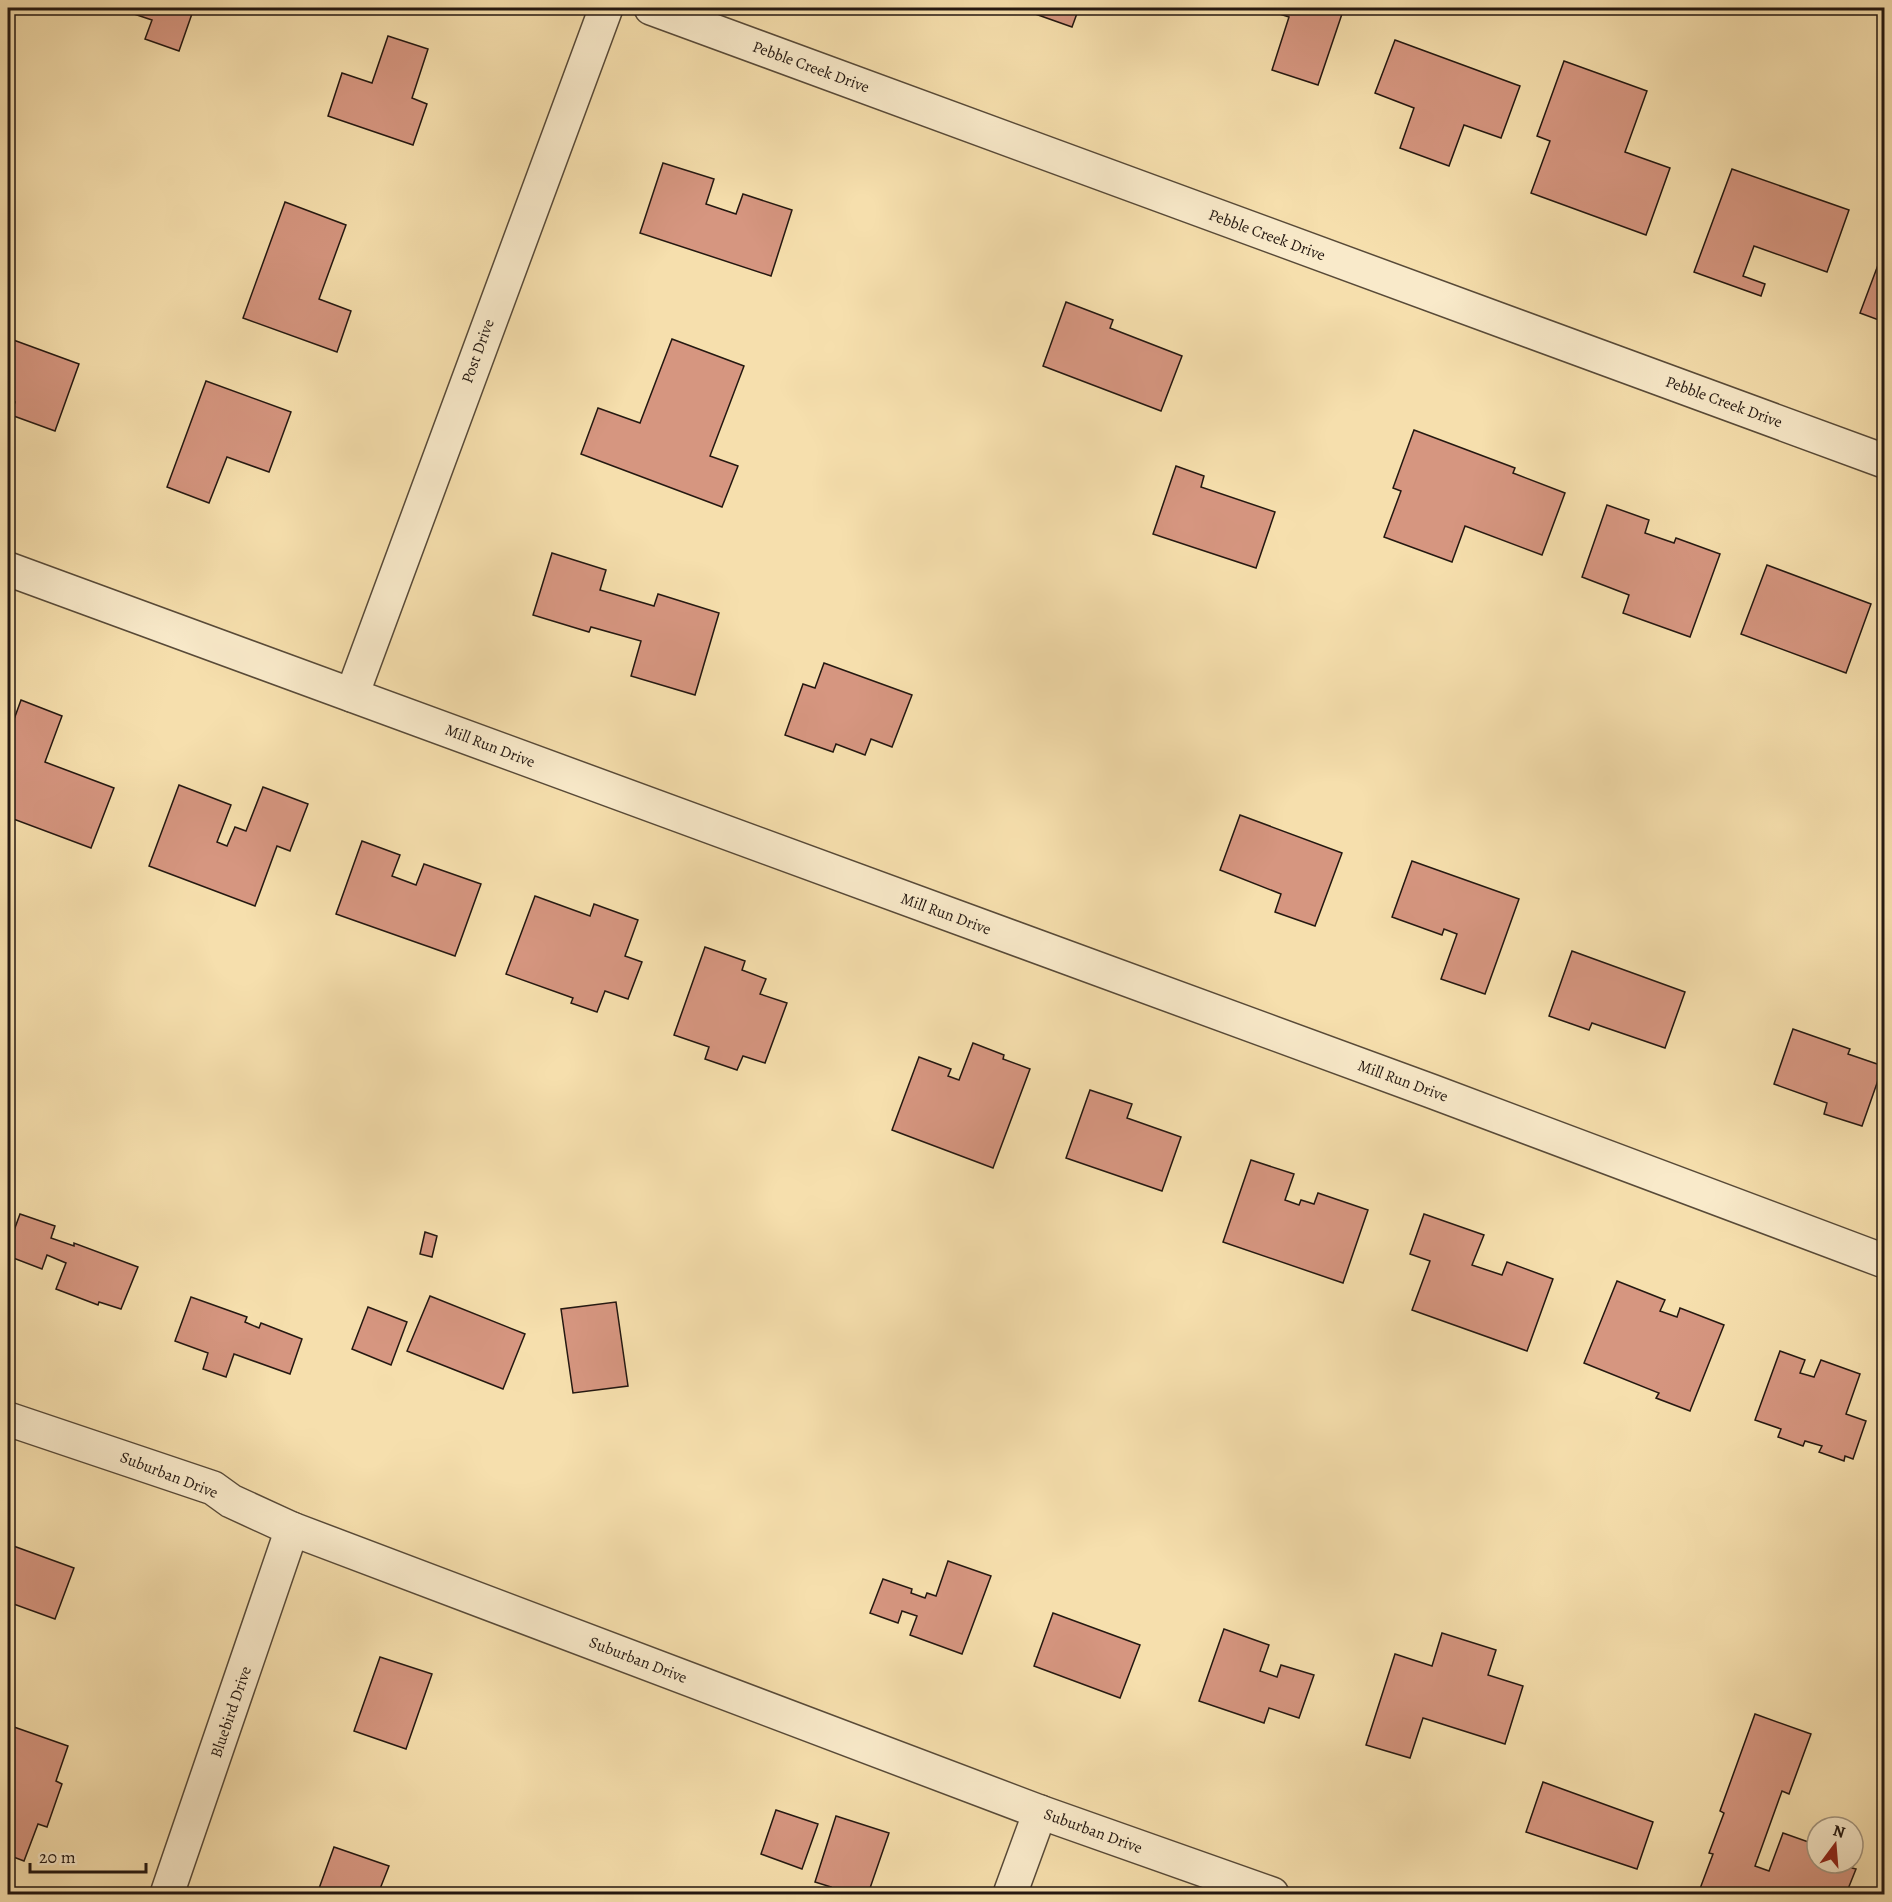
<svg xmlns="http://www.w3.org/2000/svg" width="1892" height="1902" font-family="Alegreya,serif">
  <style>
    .building { fill: #d69680; stroke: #241811; stroke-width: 1.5 }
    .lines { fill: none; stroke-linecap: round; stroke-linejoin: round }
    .minor-casing { stroke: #584a38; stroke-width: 36 }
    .minor { stroke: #f9eaca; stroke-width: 33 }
    .labels { text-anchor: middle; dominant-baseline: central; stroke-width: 4.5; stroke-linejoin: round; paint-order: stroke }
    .street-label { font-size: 16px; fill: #241811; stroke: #f9eaca }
  </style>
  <rect width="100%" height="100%" fill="#f6dfad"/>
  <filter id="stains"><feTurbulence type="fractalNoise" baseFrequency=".00333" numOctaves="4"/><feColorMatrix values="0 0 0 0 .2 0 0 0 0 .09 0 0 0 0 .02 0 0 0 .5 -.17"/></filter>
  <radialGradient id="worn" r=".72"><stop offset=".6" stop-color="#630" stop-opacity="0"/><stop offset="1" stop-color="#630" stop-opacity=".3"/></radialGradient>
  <g class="building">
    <path d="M116 8H194L179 51 145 39 152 20Z"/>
    <path d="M1025 8H1079L1072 27 1024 10Z"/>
    <path d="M1261 8H1344L1318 85 1272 70 1289 17Z"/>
    <path d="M388 36 428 49 412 98 427 104 413 145 328 116 342 73 372 83Z"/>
    <path d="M1395 40 1520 86 1501 138 1464 125 1449 166 1400 148 1414 108 1375 93Z"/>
    <path d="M1564 61 1647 91 1625 152 1670 168 1646 235 1531 193 1550 141 1537 136Z"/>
    <path d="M663 163 714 179 706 204 736 214 743 194 792 210 771 276 640 233Z"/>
    <path d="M1732 169 1849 210 1827 272 1754 246 1743 276 1765 284 1761 296 1694 272Z"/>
    <path d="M285 202 346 225 319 299 351 311 337 352 243 318Z"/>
    <path d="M1884 249V322L1860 313Z"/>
    <path d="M1066 302 1113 320 1110 328 1182 356 1161 411 1043 366Z"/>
    <path d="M8 338 79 364 55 431 11 415 15 402 8 399Z"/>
    <path d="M672 339 744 366 710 456 738 466 722 507 581 454 598 408 640 423Z"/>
    <path d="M206 381 291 412 269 472 227 457 209 503 167 487Z"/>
    <path d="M1414 430 1515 468 1513 473 1565 493 1542 555 1465 526 1452 562 1384 537 1401 491 1393 488Z"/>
    <path d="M1176 466 1204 476 1201 487 1275 512 1256 568 1153 534Z"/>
    <path d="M1607 505 1649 520 1645 533 1674 543 1676 538 1720 554 1690 637 1623 613 1629 595 1582 577Z"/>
    <path d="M552 553 606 570 600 590 654 606 658 594 719 613 695 695 631 676 641 641 591 627 589 632 533 615Z"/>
    <path d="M1767 565 1871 604 1846 673 1741 634Z"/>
    <path d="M824 663 912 695 892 747 871 739 865 755 836 744 833 752 785 735 803 684 815 688Z"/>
    <path d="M21 700 62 716 45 762 114 788 91 848 8 817V736Z"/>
    <path d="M179 785 231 805 217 842 227 846 235 827 246 831 263 787 308 804 290 851 277 846 255 906 149 866Z"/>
    <path d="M1240 815 1342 853 1315 926 1275 912 1281 894 1220 870Z"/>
    <path d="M362 841 400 855 392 876 416 885 424 864 481 884 455 956 336 914Z"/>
    <path d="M1412 861 1519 899 1485 994 1441 979 1457 934 1444 929 1442 935 1392 917Z"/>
    <path d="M535 896 590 916 594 904 638 920 625 956 642 962 628 999 605 991 597 1012 571 1003 573 998 506 974Z"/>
    <path d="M705 947 745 961 742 970 766 979 760 994 787 1003 765 1063 743 1056 737 1070 705 1059 709 1047 674 1035Z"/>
    <path d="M1572 951 1685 992 1665 1048 1592 1023 1589 1030 1549 1016Z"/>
    <path d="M1793 1029 1850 1049 1848 1054 1883 1066 1862 1126 1824 1114 1827 1103 1774 1084Z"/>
    <path d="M973 1043 1004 1055 1003 1059 1030 1069 993 1168 892 1130 919 1057 951 1069 948 1076 959 1080Z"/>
    <path d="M1090 1090 1132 1104 1127 1118 1181 1137 1162 1191 1066 1158Z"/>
    <path d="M1251 1160 1294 1174 1285 1200 1299 1205 1301 1200 1314 1204 1318 1193 1368 1210 1343 1283 1223 1242Z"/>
    <path d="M20 1214 55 1226 51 1238 74 1246V1243L138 1267 121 1309 99 1302 98 1305 56 1289 66 1263 47 1255 42 1269 8 1256V1247Z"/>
    <path d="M1424 1214 1484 1235 1472 1265 1502 1275 1507 1262 1553 1279 1527 1351 1412 1310 1430 1261 1410 1254Z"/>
    <path d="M425 1232 437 1236 432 1257 420 1254Z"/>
    <path d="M1617 1281 1665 1300 1660 1311 1677 1317 1680 1308 1724 1325 1690 1411 1656 1398 1659 1393 1584 1363Z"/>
    <path d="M430 1296 525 1334 503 1389 407 1351Z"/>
    <path d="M191 1297 247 1317 245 1322 259 1328 261 1323 302 1339 290 1374 234 1354 226 1377 203 1369 208 1353 175 1341Z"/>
    <path d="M616 1302 628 1386 573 1393 561 1309Z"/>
    <path d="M368 1307 407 1322 391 1365 352 1349Z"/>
    <path d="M1780 1351 1805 1360 1800 1373 1814 1377 1821 1360 1860 1374 1846 1414 1866 1421 1853 1459 1845 1456 1844 1461 1819 1452 1822 1446 1805 1441 1803 1446 1778 1437 1781 1429 1755 1420Z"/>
    <path d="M8 1544 74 1568 55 1619 8 1602Z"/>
    <path d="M948 1561 991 1576 962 1654 910 1635 917 1616 902 1611 898 1623 870 1613 883 1579 912 1589 911 1593 925 1598 927 1593 936 1596Z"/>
    <path d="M1053 1613 1140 1645 1120 1698 1034 1666Z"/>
    <path d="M1224 1629 1269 1645 1260 1671 1277 1677 1281 1665 1314 1675 1299 1718 1269 1708 1264 1723 1199 1701Z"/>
    <path d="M1442 1633 1496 1650 1488 1675 1523 1686 1505 1744 1423 1718 1410 1758 1366 1745 1395 1654 1432 1666Z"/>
    <path d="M380 1657 432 1674 406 1749 354 1731Z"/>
    <path d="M1755 1714 1811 1734 1789 1794 1782 1791 1755 1866 1769 1871 1783 1833 1817 1845V1863H1853V1851L1858 1853 1852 1868 1856 1869 1846 1894H1698L1713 1854 1709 1853 1724 1813 1720 1811Z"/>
    <path d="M14 1727 68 1746 56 1781 62 1784 47 1827 38 1824 24 1861 8 1855V1747Z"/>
    <path d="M1543 1782 1653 1822 1637 1869 1526 1832Z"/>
    <path d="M776 1810 818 1824 802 1869 761 1854Z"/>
    <path d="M836 1816 889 1833 868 1894H828L831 1887 815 1882Z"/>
    <path d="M334 1847 389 1866 378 1894H317Z"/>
  </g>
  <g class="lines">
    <g class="minor-casing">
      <g id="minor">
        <path d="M651 8 1884 461"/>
        <path d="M8 569 1431 1091 1884 1261"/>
        <path d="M352 695 606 8"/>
        <path d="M8 1419 213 1488 231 1501 292 1529 1040 1812 1272 1894"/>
        <path d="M167 1894 292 1529"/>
        <path d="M1010 1894 1040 1812"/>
      </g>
    </g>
    <use href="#minor" class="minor"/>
  </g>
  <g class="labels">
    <g class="street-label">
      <text transform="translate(811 67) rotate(20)">Pebble Creek Drive</text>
      <text transform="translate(1267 235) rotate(20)">Pebble Creek Drive</text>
      <text transform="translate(478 351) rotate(-70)">Post Drive</text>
      <text transform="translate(1724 402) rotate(20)">Pebble Creek Drive</text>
      <text transform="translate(490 746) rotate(21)">Mill Run Drive</text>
      <text transform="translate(946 914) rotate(20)">Mill Run Drive</text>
      <text transform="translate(1403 1081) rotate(20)">Mill Run Drive</text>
      <text transform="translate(169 1475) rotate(21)">Suburban Drive</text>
      <text transform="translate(638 1660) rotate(21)">Suburban Drive</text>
      <text transform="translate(231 1712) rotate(-71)">Bluebird Drive</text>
      <text transform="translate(1093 1831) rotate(20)">Suburban Drive</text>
    </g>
  </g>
  <rect width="1892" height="1902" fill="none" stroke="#f6dfad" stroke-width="30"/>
  <rect x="9" y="9" width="1874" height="1884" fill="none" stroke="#241811" stroke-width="3"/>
  <rect x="15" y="15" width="1862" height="1872" fill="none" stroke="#241811" stroke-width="1.5"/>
  <g transform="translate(1835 1845) rotate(16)"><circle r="28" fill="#f9eaca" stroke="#a49680" stroke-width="1.5"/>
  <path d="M0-4.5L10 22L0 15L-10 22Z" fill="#8f2418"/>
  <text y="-9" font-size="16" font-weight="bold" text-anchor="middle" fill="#241811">N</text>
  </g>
  <path d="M30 1863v9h116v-9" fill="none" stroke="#241811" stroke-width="3"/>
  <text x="39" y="1863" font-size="18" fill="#241811" stroke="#f9eaca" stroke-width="4.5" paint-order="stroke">20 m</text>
  <rect width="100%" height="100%" filter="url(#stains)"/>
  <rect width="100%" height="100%" fill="url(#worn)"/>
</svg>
